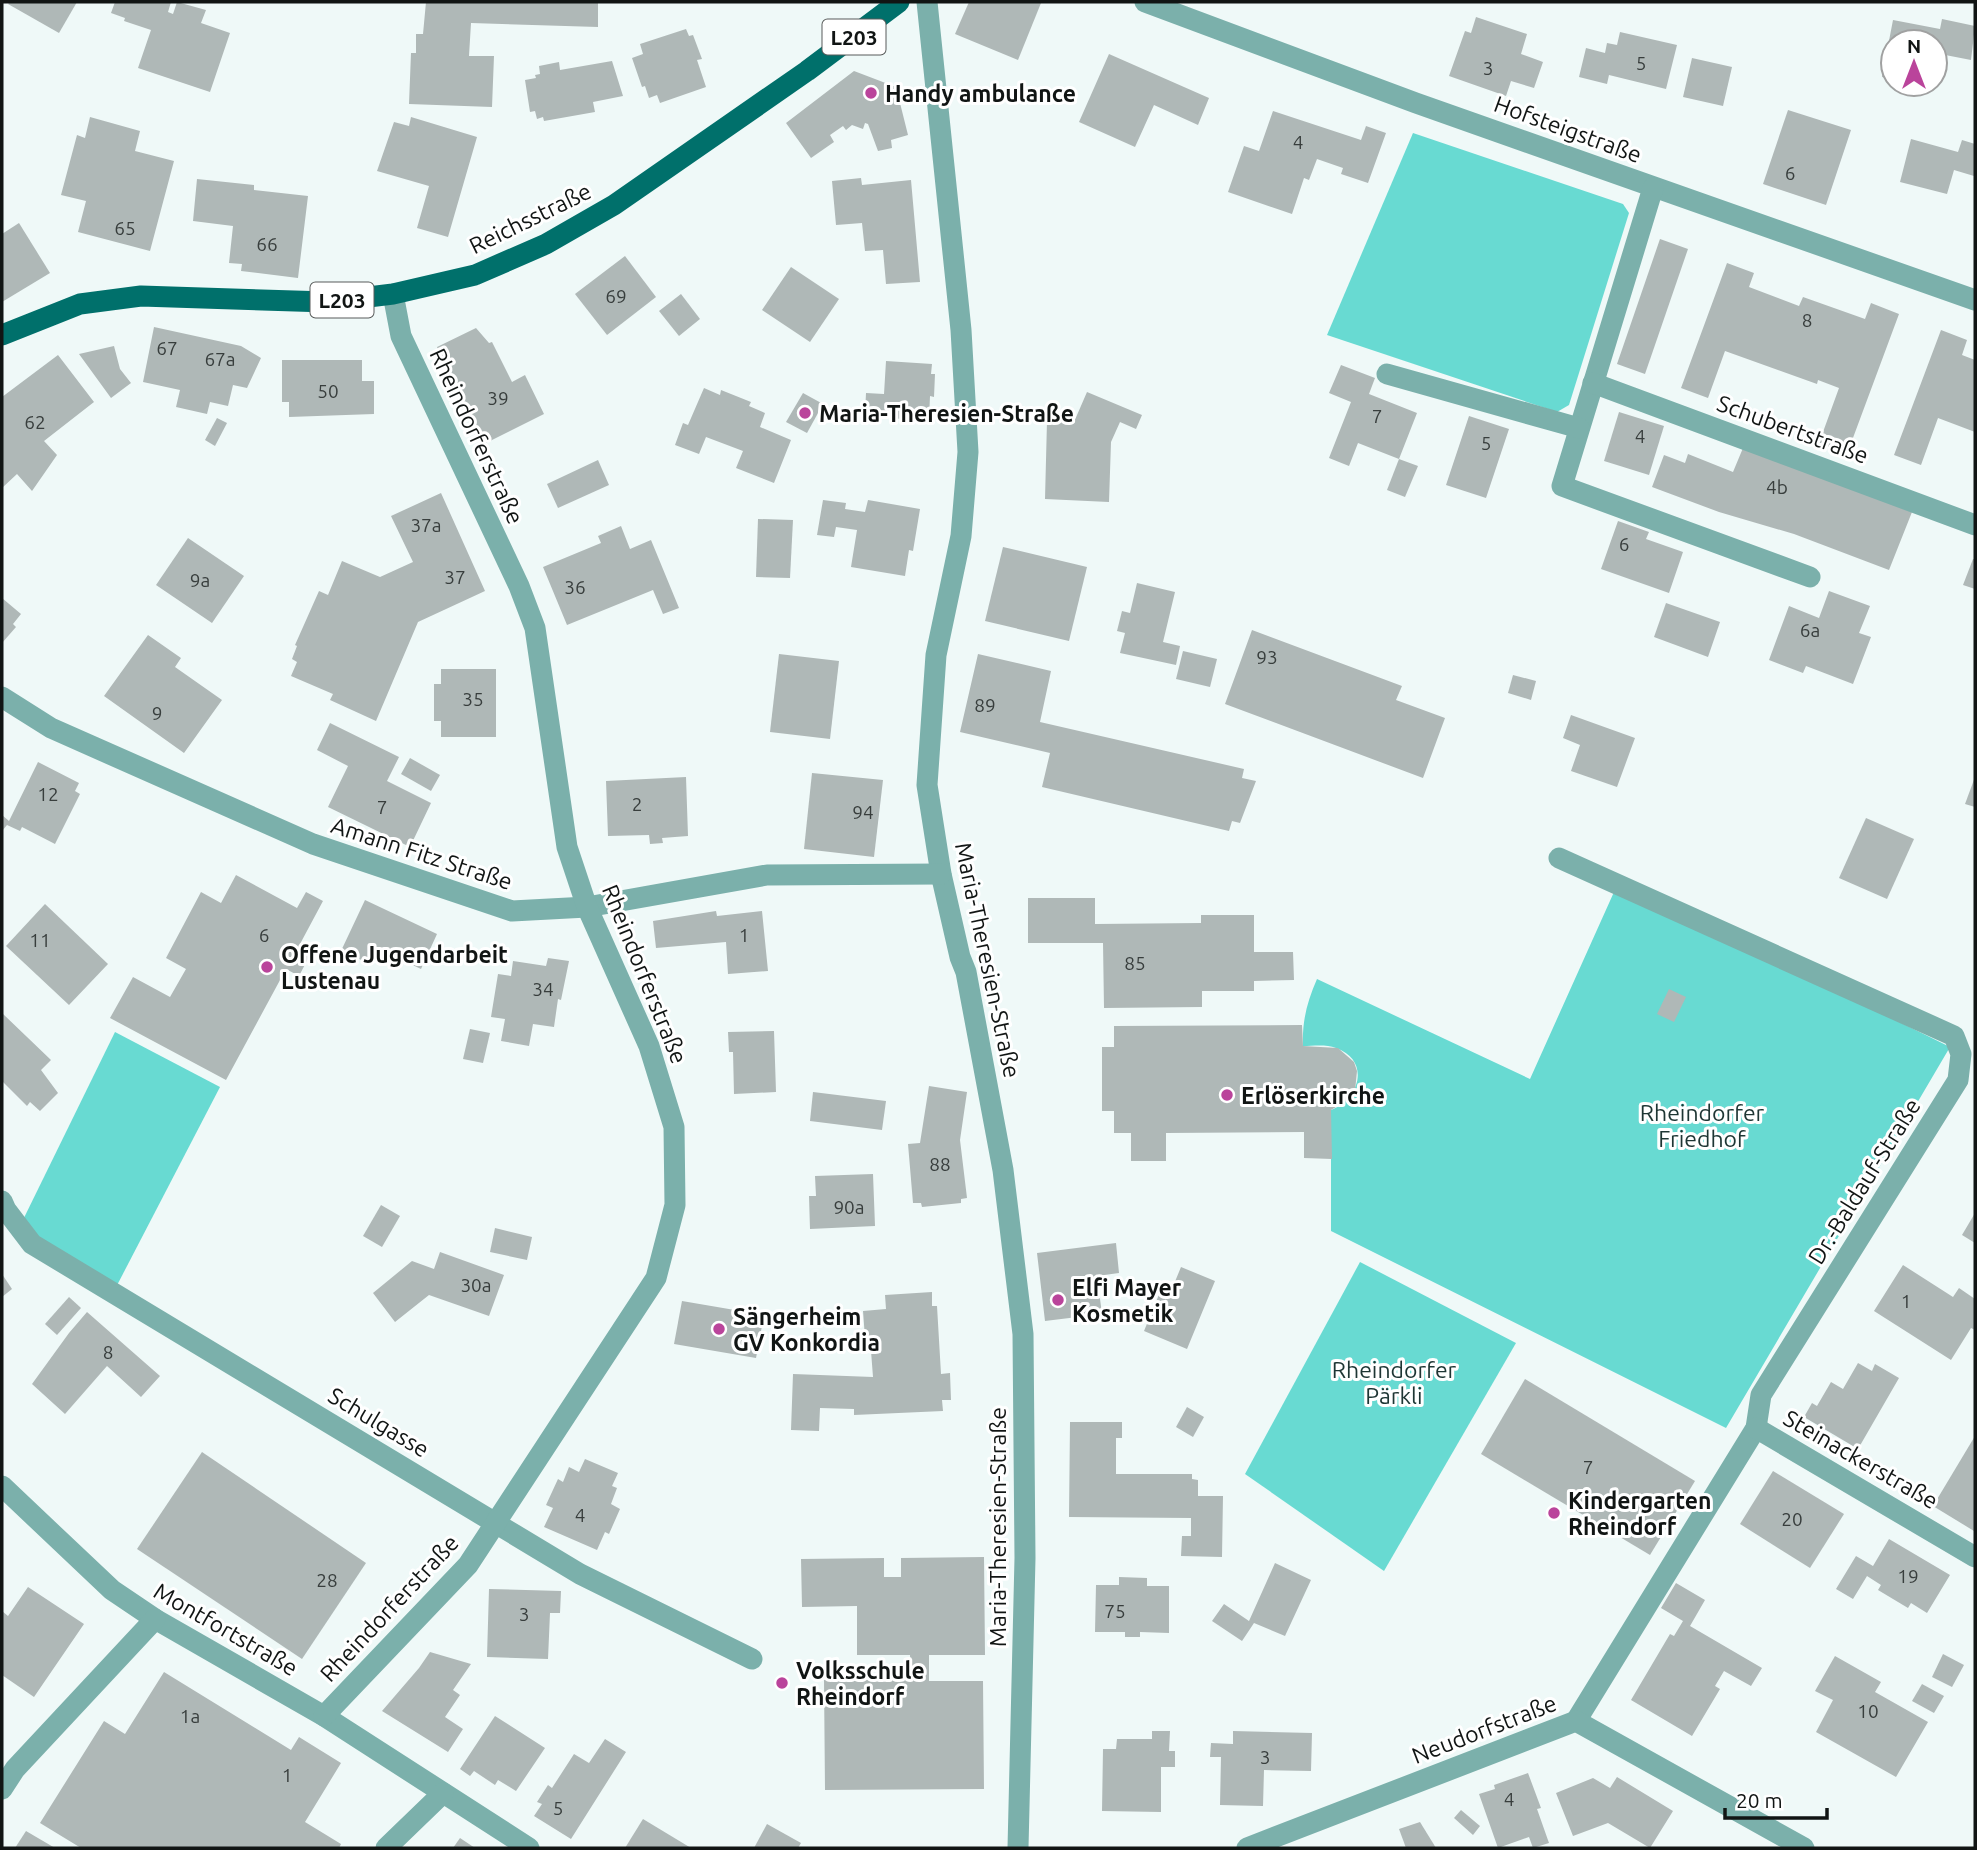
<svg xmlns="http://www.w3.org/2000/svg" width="1977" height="1850" font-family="Ubuntu,sans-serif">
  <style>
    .green { fill: #68dad2 }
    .building { fill: #afb8b7 }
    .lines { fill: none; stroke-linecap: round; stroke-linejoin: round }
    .minor { stroke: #7bb0ab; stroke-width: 21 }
    .primary { stroke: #00706b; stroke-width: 21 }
    .poi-dot { fill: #ba449b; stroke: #fff; stroke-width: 2.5 }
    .labels { text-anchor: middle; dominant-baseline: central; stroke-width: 6; stroke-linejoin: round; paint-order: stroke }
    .number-label { font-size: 19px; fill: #383e3d }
    .shield { fill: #fff; stroke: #585b5a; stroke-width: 2 }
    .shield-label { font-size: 21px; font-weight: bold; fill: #111514 }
    .poi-label { font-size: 23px; font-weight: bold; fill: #111514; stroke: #fff; text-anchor: start }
    .street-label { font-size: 23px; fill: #111514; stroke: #fff }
    .park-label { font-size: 23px; fill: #1e3634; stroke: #fff }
  </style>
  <rect width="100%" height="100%" fill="#eff9f8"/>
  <g class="green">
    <path d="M1413 133 1623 204 1629 213 1569 405 1557 412 1327 335Z"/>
    <path d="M1614 892 1800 973 1950 1047 1726 1428 1331 1231V1110C1361 1098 1370 1060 1336 1048 1326 1044 1313 1046 1303 1046 1302 1021 1307 1002 1317 979L1530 1079Z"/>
    <path d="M115 1032 220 1087 113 1293 19 1228Z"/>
    <path d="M1360 1262 1516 1343 1384 1571 1245 1474Z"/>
  </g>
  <g class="building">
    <path d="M10 2H77L59 33 8 4Z"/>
    <path d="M115 2H171L168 12 173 14 177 2 206 10 201 23 230 33 210 92 138 68 151 30 124 21 125 18 111 13Z"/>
    <path d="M426 2H598V27L471 23 469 56H494L492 107 409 104 411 53H416V34H423Z"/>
    <path d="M969 2 1041 3 1018 60 955 34Z"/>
    <path d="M1476 17 1527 34 1521 54 1543 62 1534 88 1511 81 1506 96 1449 76 1465 31 1471 33Z"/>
    <path d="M1942 19 1975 26 1971 60 1935 53V42H1893V79L1882 77 1893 20 1940 29Z"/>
    <path d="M686 29 689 36 693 35 702 59 697 60 706 87 660 103 657 95 649 98 645 86 642 87 632 58 643 54 640 44Z"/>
    <path d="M1620 32 1677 45 1666 89 1609 75 1607 84 1579 77 1586 48 1605 53 1607 43 1617 45Z"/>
    <path d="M1109 54 1209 98 1198 125 1154 105 1135 147 1079 122Z"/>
    <path d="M1692 58 1732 67 1723 106 1683 97Z"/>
    <path d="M612 61 623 96 593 102 595 112 544 121 543 117 537 119 535 111 530 112 525 80 536 78 535 75 540 74 539 66 559 62 560 70Z"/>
    <path d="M854 71 896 87 908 135 891 140 892 148 878 151 868 124 865 123 863 129 852 125 846 130 843 126 830 135 834 142 811 158 786 123Z"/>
    <path d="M1788 110 1851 130 1826 205 1763 184Z"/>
    <path d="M1273 111 1361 140 1366 126 1386 133 1368 183 1341 174 1343 168 1317 159 1309 180 1304 178 1292 214 1228 192 1244 146 1259 151Z"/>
    <path d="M90 117 140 131 135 151 174 161 150 251 78 232 86 201 61 195 77 135 85 138Z"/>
    <path d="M411 117 477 137 448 237 417 228 429 186 377 171 394 122 409 126Z"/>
    <path d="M1911 139 1958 152 1962 140 1975 144 1974 176 1954 170 1947 194 1900 182Z"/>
    <path d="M861 178 862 185 911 180 920 282 886 284 883 250 865 251 862 223 836 225 832 181Z"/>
    <path d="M197 179 254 185V190L308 196 298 278 241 271 242 264 229 263 233 226 193 221Z"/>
    <path d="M19 223 50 273 2 302V234Z"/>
    <path d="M1660 239 1688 249 1645 374 1617 364Z"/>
    <path d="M625 256 656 297 607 335 575 294Z"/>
    <path d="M1727 263 1754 273 1749 287 1799 306 1803 297 1865 319 1871 303 1899 314 1847 454 1819 443 1839 388 1818 380 1817 384 1725 351 1708 398 1681 388Z"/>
    <path d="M791 267 839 299 810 342 762 310Z"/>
    <path d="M681 294 700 319 679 336 659 311Z"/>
    <path d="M154 327 241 346 261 358 247 388 233 385 228 406 210 402 207 414 176 407 180 390 143 382Z"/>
    <path d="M476 328 489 343 492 342 512 382 525 375 544 414 484 444 444 365 437 347Z"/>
    <path d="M1941 330 1967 340 1962 355 1975 360V432L1938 418 1921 465 1894 455Z"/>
    <path d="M114 346 120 369 131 383 111 398 79 354Z"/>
    <path d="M58 355 94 402 44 441 57 455 32 491 17 474 2 488V397Z"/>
    <path d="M282 360H362V381H374V414L289 417V402H282Z"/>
    <path d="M886 361 932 364 931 374H935L934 397 930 396 929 420 883 418V415L865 414 866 393 884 394Z"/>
    <path d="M1341 365 1375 378 1369 394 1417 413 1399 459 1358 443 1349 466 1329 458 1351 402 1329 393Z"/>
    <path d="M704 388 720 395 721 390 751 402 749 406 765 413 760 427 791 440 774 483 736 468 743 451 706 437 699 454 675 445 683 423 688 425Z"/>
    <path d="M1087 392 1142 415 1136 429 1120 422 1111 442 1109 502 1045 499 1047 421 1074 422Z"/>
    <path d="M803 393 823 404 807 433 786 422Z"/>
    <path d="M1619 412 1664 426 1649 475 1604 461Z"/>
    <path d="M1469 416 1509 429 1486 498 1446 485Z"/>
    <path d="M217 418 227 423 215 446 205 440Z"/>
    <path d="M1743 448 1912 512 1889 570 1794 534 1719 512 1652 487 1664 455 1685 463 1688 454 1733 472Z"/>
    <path d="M1399 459 1418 466 1405 497 1387 490Z"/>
    <path d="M598 460 609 485 558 508 547 484Z"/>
    <path d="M441 493 485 591 418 622 376 721 330 700 333 694 291 676 297 662 292 659 297 646 295 645 319 591 328 595 342 561 380 577 413 562 391 516Z"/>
    <path d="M823 500 846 503 845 509 865 512 868 500 920 509 913 551 909 550 905 576 851 567 857 530 836 527 834 537 817 535Z"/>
    <path d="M758 519 793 520 790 578 756 577Z"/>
    <path d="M1618 521 1649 532 1646 539 1683 552 1669 593 1601 569Z"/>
    <path d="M621 526 630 549 651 540 679 608 663 614 653 590 567 625 543 567 601 543 598 536Z"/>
    <path d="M188 538 244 576 212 623 156 585Z"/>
    <path d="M1003 547 1087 567 1069 641 985 621Z"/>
    <path d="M1973 559H1975V589L1963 585Z"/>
    <path d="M1137 583 1175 592 1163 642 1180 646 1176 665 1120 653 1125 633 1117 631 1122 611 1130 613Z"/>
    <path d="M1829 591 1870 606 1859 633 1871 637 1853 684 1806 666 1803 673 1769 660 1789 606 1819 618Z"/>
    <path d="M2 598 21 614 13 624 16 627 2 643Z"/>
    <path d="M1666 603 1720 622 1708 657 1654 637Z"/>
    <path d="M1252 630 1402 686 1396 700 1445 718 1423 778 1225 704Z"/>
    <path d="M148 635 181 658 175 667 222 700 184 753 104 696Z"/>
    <path d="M1183 651 1217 659 1210 687 1176 679Z"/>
    <path d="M779 654 839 661 830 739 770 732Z"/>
    <path d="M978 654 1051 671 1040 722 1244 769 1242 778 1256 781 1240 823 1232 821 1229 831 1042 787 1050 753 960 732Z"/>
    <path d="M441 669H496V737H441V721H434V684H441Z"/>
    <path d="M1513 675 1536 681 1531 700 1508 693Z"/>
    <path d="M1571 715 1635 738 1617 787 1571 771 1580 745 1563 738Z"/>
    <path d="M330 723 399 757 387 781 431 803 410 847 328 807 348 766 317 750Z"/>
    <path d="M410 758 440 775 431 791 401 774Z"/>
    <path d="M38 762 79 783 75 791 80 794 55 844 22 827 20 831 7 825 2 831V815L9 821Z"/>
    <path d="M812 773 883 780 874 857 804 849Z"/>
    <path d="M686 777 688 836 662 838 663 843 650 844 649 835 608 836 606 781Z"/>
    <path d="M1975 777V807L1965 804Z"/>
    <path d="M1866 818 1914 839 1887 899 1839 878Z"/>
    <path d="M236 875 297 908 306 892 323 901 300 944 312 951 299 976 286 969 226 1080 110 1018 133 977 170 997 186 969 166 958 201 892 221 903Z"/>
    <path d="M1028 898H1095V924L1201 923V915H1254V952H1293L1294 980 1254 981V991H1202V1007L1104 1008 1103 943H1028Z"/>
    <path d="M365 900 437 934 421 969 374 947 366 962 341 951Z"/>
    <path d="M45 904 108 964 69 1005 6 946Z"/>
    <path d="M716 911 717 916 762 911 768 971 728 974 726 942 656 948 653 921Z"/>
    <path d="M548 958 569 961 561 1000 558 999 554 1027 533 1024 529 1046 501 1041 505 1019 491 1017 498 974 511 976 513 961 546 966Z"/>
    <path d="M1669 989 1686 997 1674 1022 1657 1014Z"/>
    <path d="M2 1013 51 1060 41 1070 58 1093 40 1111 30 1102 27 1106 2 1081Z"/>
    <path d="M1302 1025 1303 1046 1338 1048 1354 1062 1357 1071 1355 1091 1349 1099 1331 1110 1332 1159 1304 1158V1132L1166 1133V1161H1131V1133H1114V1111H1102V1047H1114V1026Z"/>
    <path d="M470 1029 490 1033 483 1063 463 1059Z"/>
    <path d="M774 1031 776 1092 734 1094 733 1052H729L728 1032Z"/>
    <path d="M929 1086 967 1092 960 1140 967 1198 961 1199V1203L922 1207 921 1203H913L908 1144 920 1143Z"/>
    <path d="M813 1092 886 1101 882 1130 810 1121Z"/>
    <path d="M873 1174 875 1226 810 1229 809 1196H816L815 1176Z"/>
    <path d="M381 1205 400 1216 382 1247 363 1236Z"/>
    <path d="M1975 1213V1243L1962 1235Z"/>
    <path d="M495 1228 532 1237 527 1260 490 1252Z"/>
    <path d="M1116 1243 1119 1273 1097 1276 1102 1314 1045 1321 1037 1253Z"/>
    <path d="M440 1252 504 1275 489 1316 429 1295 395 1322 373 1293 412 1261 434 1269Z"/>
    <path d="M1903 1265 1953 1297 1959 1288 1975 1299V1330L1971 1328 1951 1360 1874 1311Z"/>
    <path d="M1181 1267 1215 1281 1187 1349 1144 1331 1165 1280 1174 1284Z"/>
    <path d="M2 1274 12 1289 2 1297Z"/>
    <path d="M932 1292V1306H937L941 1374 950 1373 951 1400H942L943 1411 854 1415V1409L820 1408 819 1431 791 1430 793 1374 873 1377 870 1338H865L863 1311 886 1309 885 1295Z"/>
    <path d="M69 1297 81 1308 57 1335 45 1324Z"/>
    <path d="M682 1301 764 1315 756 1358 674 1344Z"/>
    <path d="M87 1312 160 1376 141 1397 107 1366 65 1414 32 1384 69 1333Z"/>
    <path d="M1858 1363 1872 1371 1875 1364 1899 1378 1858 1449 1804 1417 1812 1403 1817 1406 1831 1382 1843 1389Z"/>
    <path d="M1525 1379 1695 1481 1650 1555 1481 1454Z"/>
    <path d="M1187 1407 1204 1417 1193 1437 1176 1427Z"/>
    <path d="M1070 1422H1122V1438H1116V1474H1192V1479L1198 1480V1496H1223L1222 1557 1181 1556 1182 1536H1191V1518L1069 1517Z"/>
    <path d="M1975 1436V1529L1974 1531 1933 1506Z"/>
    <path d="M202 1452 366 1563 302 1659 137 1549Z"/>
    <path d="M585 1459 618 1473 612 1486 617 1488 611 1504 620 1509 609 1534 605 1532 597 1550 544 1527 553 1508 546 1505 558 1479 563 1482 569 1467 579 1472Z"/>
    <path d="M1773 1471 1844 1514 1810 1568 1740 1524Z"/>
    <path d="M1889 1539 1950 1575 1927 1613 1911 1603 1908 1608 1878 1590 1881 1585 1867 1576 1853 1599 1836 1589 1856 1556 1873 1566Z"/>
    <path d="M984 1557 985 1655H929V1681H983L984 1789 825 1790 824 1680 911 1679 910 1655H857V1606L802 1607 801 1559 884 1558V1577H901V1558Z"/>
    <path d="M1275 1563 1311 1580 1285 1636 1254 1623 1242 1641 1212 1621 1224 1604 1249 1621Z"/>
    <path d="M1119 1577 1147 1578V1586H1169V1633L1140 1632V1637H1125V1632H1095L1096 1585H1119Z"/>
    <path d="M1676 1583 1705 1600 1690 1626 1762 1668 1751 1686 1724 1671 1715 1686 1720 1689 1692 1736 1631 1700 1670 1634 1674 1636 1683 1621 1661 1608Z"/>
    <path d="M28 1587 84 1624 34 1697 2 1675V1611L8 1616Z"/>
    <path d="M489 1589 561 1591 560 1613H550L548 1659 487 1657Z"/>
    <path d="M430 1652 471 1664 453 1690 460 1695 445 1717 463 1729 448 1752 382 1711 419 1668Z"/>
    <path d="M1943 1654 1964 1665 1952 1687 1932 1677Z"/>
    <path d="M1835 1656 1881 1682 1875 1692 1928 1722 1896 1777 1816 1732 1833 1700 1815 1691Z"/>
    <path d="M164 1672 291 1750 299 1737 341 1763 305 1822 341 1844 339 1848H81L40 1823 104 1721 125 1734Z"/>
    <path d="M1922 1684 1944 1696 1934 1713 1912 1701Z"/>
    <path d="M495 1716 545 1748 516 1791 498 1780 495 1785 474 1771 470 1776 460 1769Z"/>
    <path d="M1152 1731H1170L1169 1751H1175V1767H1161V1812L1102 1811 1103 1749H1116L1117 1739H1152Z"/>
    <path d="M1233 1731 1312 1733 1311 1771 1264 1770 1263 1806 1220 1805 1221 1757H1210L1211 1743 1233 1744Z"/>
    <path d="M605 1739 626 1752 571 1839 534 1816 542 1804 537 1802 548 1785 552 1788 574 1754 589 1763Z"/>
    <path d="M1528 1773 1541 1808 1537 1809 1549 1843 1533 1848 1529 1837 1498 1848 1479 1794 1495 1789 1494 1785Z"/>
    <path d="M1617 1777 1673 1811 1650 1848 1608 1823 1573 1836 1556 1793 1593 1778 1610 1788Z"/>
    <path d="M1461 1810 1480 1826 1473 1835 1454 1818Z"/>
    <path d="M643 1819 691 1848H625Z"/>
    <path d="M1420 1822 1436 1848H1406L1399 1829Z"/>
    <path d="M767 1824 801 1843 798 1848H754Z"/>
    <path d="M26 1831 55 1848H15Z"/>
    <path d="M460 1838 475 1848H453Z"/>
  </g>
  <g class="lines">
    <g class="minor">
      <path d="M927 2 961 330 968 452 961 536 936 655 927 785 941 874 960 957 966 972 1003 1170 1023 1334 1025 1558 1018 1848"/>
      <path d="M1145 2 1416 103 1975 300"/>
      <path d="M1653 188 1562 486 1810 577"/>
      <path d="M1387 374 1579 428"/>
      <path d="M1593 383 1975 525"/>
      <path d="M2 697 51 728 313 844 512 911 587 907 767 875 941 874"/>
      <path d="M1559 858 1954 1036 1961 1054 1958 1080 1761 1395 1756 1428 1576 1721"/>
      <path d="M2 1201 6 1210 32 1244 580 1574 752 1659"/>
      <path d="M1756 1428 1975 1557"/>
      <path d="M2 1486 112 1590 155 1619 324 1716 529 1848"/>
      <path d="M324 1716 468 1565 656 1278 675 1205 674 1127 649 1046 587 907 567 847 535 628 519 586 401 336 393 294"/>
      <path d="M2 1789 15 1769 155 1619"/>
      <path d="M386 1848 443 1793"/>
      <path d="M1247 1848 1576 1721 1804 1848"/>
    </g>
    <path class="primary" d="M2 335 80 304 141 296 327 302 393 294 475 275 546 244 614 205 807 71 899 2"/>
  </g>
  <g class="poi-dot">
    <circle cx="871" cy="93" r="7"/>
    <circle cx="805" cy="413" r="7"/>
    <circle cx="267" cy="967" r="7"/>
    <circle cx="1227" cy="1095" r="7"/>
    <circle cx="1058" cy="1300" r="7"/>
    <circle cx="719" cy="1329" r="7"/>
    <circle cx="1554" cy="1513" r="7"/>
    <circle cx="782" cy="1683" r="7"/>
  </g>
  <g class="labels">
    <g class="number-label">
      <text x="1641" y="63">5</text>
      <text x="1488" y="68">3</text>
      <text x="1298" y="142">4</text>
      <text x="1790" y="173">6</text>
      <text x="125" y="228">65</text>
      <text x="267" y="244">66</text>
      <text x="616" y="296">69</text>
      <text x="1807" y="320">8</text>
      <text x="167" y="348">67</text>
      <text x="220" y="359">67a</text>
      <text x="328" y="391">50</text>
      <text x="498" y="398">39</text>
      <text x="1377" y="416">7</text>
      <text x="35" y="422">62</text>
      <text x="1640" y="436">4</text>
      <text x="1486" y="443">5</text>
      <text x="1777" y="487">4b</text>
      <text x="426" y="525">37a</text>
      <text x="1624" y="544">6</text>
      <text x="455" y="577">37</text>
      <text x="200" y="580">9a</text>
      <text x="575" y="587">36</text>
      <text x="1810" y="630">6a</text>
      <text x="1267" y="657">93</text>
      <text x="473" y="699">35</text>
      <text x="985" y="705">89</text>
      <text x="157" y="713">9</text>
      <text x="48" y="794">12</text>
      <text x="637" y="804">2</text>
      <text x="382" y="807">7</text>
      <text x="863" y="812">94</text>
      <text x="264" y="935">6</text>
      <text x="744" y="935">1</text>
      <text x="40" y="940">11</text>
      <text x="1135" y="963">85</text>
      <text x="543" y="989">34</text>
      <text x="940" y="1164">88</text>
      <text x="849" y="1207">90a</text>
      <text x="476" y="1285">30a</text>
      <text x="1906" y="1301">1</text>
      <text x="108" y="1352">8</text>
      <text x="1588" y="1467">7</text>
      <text x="580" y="1515">4</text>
      <text x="1792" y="1519">20</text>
      <text x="1908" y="1576">19</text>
      <text x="327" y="1580">28</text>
      <text x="1115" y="1611">75</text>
      <text x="524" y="1614">3</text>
      <text x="1868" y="1711">10</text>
      <text x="190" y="1716">1a</text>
      <text x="1265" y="1757">3</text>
      <text x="287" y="1775">1</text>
      <text x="1509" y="1799">4</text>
      <text x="558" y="1808">5</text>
    </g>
    <g class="shield">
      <rect x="822.5" y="19.5" width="63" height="35" rx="5"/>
      <rect x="310.5" y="282.5" width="63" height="35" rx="5"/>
    </g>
    <g class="shield-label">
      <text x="854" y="37">L203</text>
      <text x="342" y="300">L203</text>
    </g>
    <g class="poi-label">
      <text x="885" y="93">Handy ambulance</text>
      <text x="819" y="413">Maria-Theresien-Straße</text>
      <text x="281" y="954">Offene Jugendarbeit<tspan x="281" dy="26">Lustenau</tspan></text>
      <text x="1241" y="1095">Erlöserkirche</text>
      <text x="1072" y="1287">Elfi Mayer<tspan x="1072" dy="26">Kosmetik</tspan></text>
      <text x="733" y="1316">Sängerheim<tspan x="733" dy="26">GV Konkordia</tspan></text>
      <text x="1568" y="1500">Kindergarten<tspan x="1568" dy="26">Rheindorf</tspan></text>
      <text x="796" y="1670">Volksschule<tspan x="796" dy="26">Rheindorf</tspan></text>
    </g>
    <g class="street-label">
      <text transform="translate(1568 129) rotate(20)">Hofsteigstraße</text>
      <text transform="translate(530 218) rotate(-26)">Reichsstraße</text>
      <text transform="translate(1793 429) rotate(20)">Schubertstraße</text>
      <text transform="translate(477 436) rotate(65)">Rheindorferstraße</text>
      <text transform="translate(422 853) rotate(18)">Amann Fitz Straße</text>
      <text transform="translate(988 960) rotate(78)">Maria-Theresien-Straße</text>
      <text transform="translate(645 974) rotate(68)">Rheindorferstraße</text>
      <text transform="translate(1864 1181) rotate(-58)">Dr.-Baldauf-Straße</text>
      <text transform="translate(379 1422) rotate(31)">Schulgasse</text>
      <text transform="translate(1861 1459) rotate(30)">Steinackerstraße</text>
      <text transform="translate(997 1527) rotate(-90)">Maria-Theresien-Straße</text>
      <text transform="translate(389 1608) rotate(-47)">Rheindorferstraße</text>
      <text transform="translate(226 1629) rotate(30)">Montfortstraße</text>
      <text transform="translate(1484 1729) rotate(-21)">Neudorfstraße</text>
    </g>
    <g class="park-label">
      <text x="1702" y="1112">Rheindorfer<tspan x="1702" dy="26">Friedhof</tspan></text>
      <text x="1394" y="1369">Rheindorfer<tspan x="1394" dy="26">Pärkli</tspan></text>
    </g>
  </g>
  <rect width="1977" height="1850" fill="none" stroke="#111514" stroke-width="7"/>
  <g transform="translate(1914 63)"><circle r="33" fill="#ffffff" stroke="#a0a1a1" stroke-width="2"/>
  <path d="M0-5L12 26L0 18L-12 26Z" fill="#ba449b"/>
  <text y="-10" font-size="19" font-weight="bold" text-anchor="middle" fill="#111514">N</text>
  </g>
  <path d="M1725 1808v10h102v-10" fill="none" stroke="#111514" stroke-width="3.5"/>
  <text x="1736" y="1808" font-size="21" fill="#111514" stroke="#ffffff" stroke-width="5" paint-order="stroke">20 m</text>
</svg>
